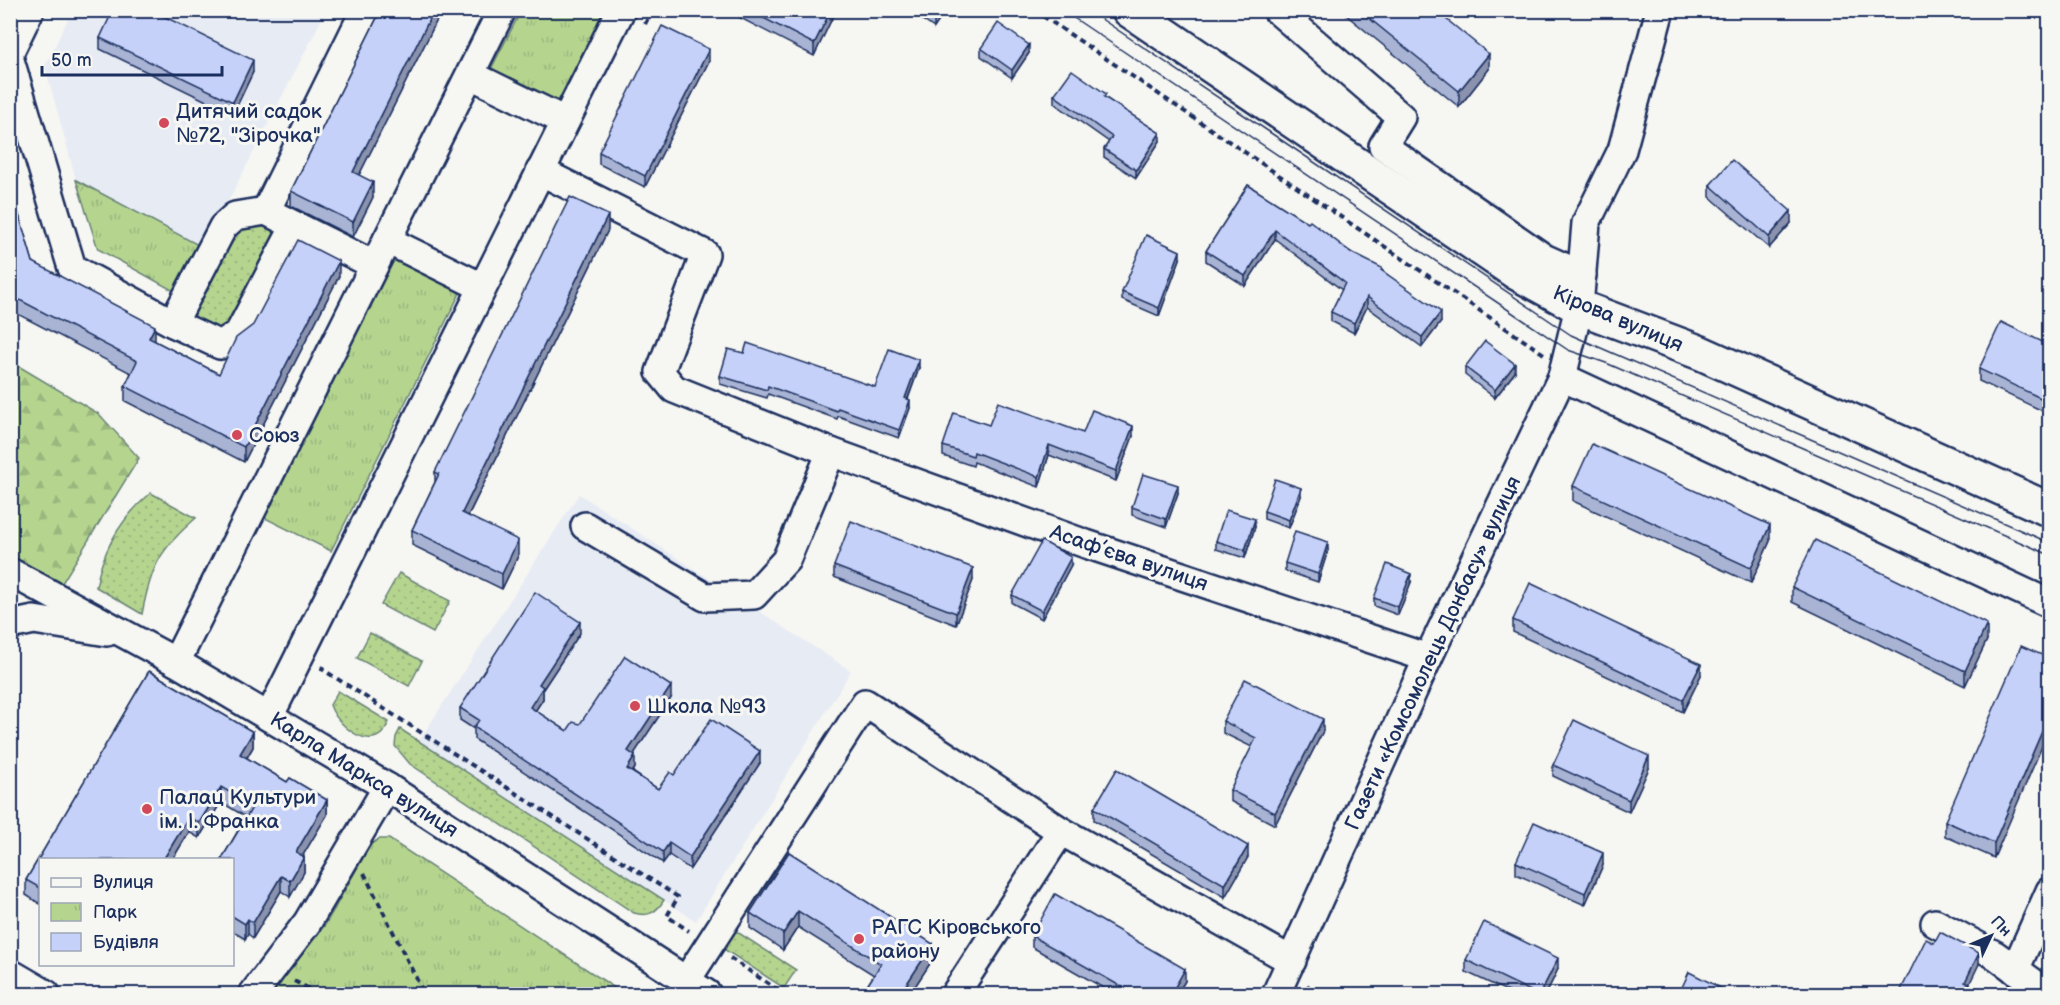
<svg xmlns="http://www.w3.org/2000/svg" width="2060" height="1005" font-family="'Balsamiq Sans',sans-serif">
  <style>
    .built { fill: #e7ebf4 }
    .grass { fill: url(#grass-dots); stroke: #688276; stroke-width: 1.5 }
    .forest { fill: url(#forest-firs); stroke: #688276; stroke-width: 1.5 }
    .park { fill: url(#park-tufts); stroke: #688276; stroke-width: 1.5 }
    .lines { fill: none; stroke-linecap: round; stroke-linejoin: round }
    .minor-casing { stroke: #1b2f5e; stroke-width: 32 }
    .major-casing { stroke: #1b2f5e; stroke-width: 38 }
    .path { stroke: #1b2f5e; stroke-width: 4; stroke-dasharray: 6 4.5; stroke-linecap: butt }
    .minor { stroke: #f6f6f2; stroke-width: 27 }
    .major { stroke: #f6f6f2; stroke-width: 33 }
    .tram { stroke: #1b2f5e; stroke-width: 1.5 }
    .wall { fill: #a9b4d5; stroke: #1b2f5e; stroke-width: 1.5 }
    .shaded-wall { fill: #8a92ae; stroke: #1b2f5e; stroke-width: 1.5 }
    .building { fill: #c5d1f8; stroke: #1b2f5e; stroke-width: 1.5 }
    .poi-dot { fill: #d1495b; stroke: #f6f6f2; stroke-width: 2 }
    .labels { text-anchor: middle; dominant-baseline: central; stroke-width: 6; stroke-linejoin: round; paint-order: stroke }
    .poi-label { font-size: 21px; fill: #1b2f5e; stroke: #f6f6f2; text-anchor: start }
    .street-label { font-size: 21px; fill: #1b2f5e; stroke: #f6f6f2 }
  </style>
  <defs>
    <pattern id="grass-dots" width="8" height="8" patternUnits="userSpaceOnUse" patternTransform="scale(1.5)"><rect width="8" height="8" fill="#b5d58f"/><path d="M2 2h.1M6 6h.1" fill="none" stroke="#9bb77e" stroke-width="1.8" stroke-linecap="round"/></pattern>
    <pattern id="forest-firs" width="22" height="20" patternUnits="userSpaceOnUse" patternTransform="scale(1.5)"><rect width="22" height="20" fill="#b5d58f"/><path d="M5 1l3.5 6h-7zM16 11l3.5 6h-7z" fill="#9bb77e"/></pattern>
    <pattern id="park-tufts" width="24" height="20" patternUnits="userSpaceOnUse" patternTransform="scale(1.5)"><rect width="24" height="20" fill="#b5d58f"/><path d="M3 7l-1-3M5 7V3M7 7l1-3M15 17l-1-3M17 17v-4M19 17l1-3" fill="none" stroke="#9bb77e"/></pattern>
  </defs>
  <rect width="100%" height="100%" fill="#f6f6f2"/>
  <filter id="ink" filterUnits="userSpaceOnUse"><feTurbulence type="fractalNoise" baseFrequency=".0167" numOctaves="2"/><feDisplacementMap in="SourceGraphic" scale="12" xChannelSelector="R" yChannelSelector="G"/><feConvolveMatrix kernelMatrix="1 2 1 2 8 2 1 2 1" color-interpolation-filters="sRGB"/></filter>
  <g filter="url(#ink)">
    <g class="built">
      <path d="M72 11H326L204 248 76 180 45 66Z"/>
      <path d="M579 494 851 671 696 921 419 741Z"/>
    </g>
    <g class="grass">
      <path d="M242 220 267 226 275 234 274 242 233 320 217 329 192 324 190 308Z"/>
      <path d="M151 493 196 518C159 550 151 567 142 614L96 587C103 548 121 518 151 493Z"/>
      <path d="M399 573 450 601 433 633 381 605Z"/>
      <path d="M370 633 422 661 409 686 357 658Z"/>
      <path d="M338 691 389 722C386 728 382 737 373 738 356 741 335 720 330 705Z"/>
      <path d="M400 729 664 900C656 913 648 917 634 913L410 764 395 746 396 737Z"/>
      <path d="M728 926 796 970 784 988 716 944Z"/>
    </g>
    <path class="forest" d="M10 361 99 414 139 458 59 588 11 559Z"/>
    <g class="park">
      <path d="M521 11H604L557 103 491 69Z"/>
      <path d="M76 180 204 248 181 295 98 249Z"/>
      <path d="M393 250 464 285 331 551 261 516Z"/>
      <path d="M379 839H389L624 994H268L325 925 371 844Z"/>
    </g>
    <g class="lines">
      <g class="minor-casing">
        <g id="minor">
          <path d="M365 10 266 211 374 265"/>
          <path d="M1277 10 1401 117 1383 146 1544 258 1582 275"/>
          <path d="M10 51 30 10"/>
          <path d="M10 60 72 268 173 323"/>
          <path d="M471 75 565 121"/>
          <path d="M540 171 705 254 660 372 674 389 831 452"/>
          <path d="M266 211 235 216 223 227 173 323 220 345 239 333 295 226"/>
          <path d="M387 240 482 287"/>
          <path d="M1562 377 2050 604"/>
          <path d="M585 526 705 597 754 595 786 560 831 452 1086 544 1428 658"/>
          <path d="M10 572 176 662 387 787 707 994"/>
          <path d="M10 625 34 620 107 632"/>
          <path d="M176 662 502 10"/>
          <path d="M269 717 621 10"/>
          <path d="M1061 831 1292 961"/>
          <path d="M1935 923 1995 955 2049 994"/>
          <path d="M2015 970 2050 891"/>
          <path d="M10 973 46 994"/>
          <path d="M686 981 865 703 1061 831 955 994"/>
          <path d="M253 994 307 923 387 787"/>
          <path d="M1276 994 1428 658 1562 377 1579 307 1586 223 1622 150 1660 10"/>
        </g>
      </g>
      <g class="major-casing">
        <path id="major" d="M1129 10 1517 273 1579 307 1701 353 2050 510"/>
      </g>
      <g class="path">
        <path d="M1034 10 1544 354"/>
        <path d="M645 24 652 10"/>
        <path d="M323 666 322 669 678 897 667 916 689 931"/>
        <path d="M364 873 424 994"/>
        <path d="M730 958 784 994"/>
        <path d="M294 981 319 994"/>
        <path d="M1307 985 1314 994"/>
      </g>
      <use href="#minor" class="minor"/>
      <use href="#major" class="major"/>
      <g class="tram">
        <path d="M1062 10 1568 350 1606 363 2050 555"/>
        <path d="M1088 10 1571 335 2050 543"/>
        <path d="M2041 994 2050 978"/>
      </g>
    </g>
    <g class="wall">
      <path d="M381 10H442L359 175 373 197 353 237 291 206V191Z"/>
      <path d="M463 10H473L471 14Z"/>
      <path d="M725 10H836L814 56Z"/>
      <path d="M908 10H946L934 28Z"/>
      <path d="M1340 10H1435L1489 69 1459 107Z"/>
      <path d="M100 38 253 72 233 114 100 49Z"/>
      <path d="M981 48 1029 53 1012 78 981 56Z"/>
      <path d="M709 61 645 187 599 164V152Z"/>
      <path d="M1054 95 1106 98 1160 141 1136 178 1104 157V149L1109 142 1054 103Z"/>
      <path d="M10 185 33 262 155 341 219 374 339 276 244 462 125 401V386L131 373 10 310Z"/>
      <path d="M1248 185 1352 253 1382 270 1441 322 1422 347 1367 307 1354 333 1331 321V312L1342 290 1275 239 1245 286 1206 261V251Z"/>
      <path d="M1710 185 1791 223 1769 248 1710 197Z"/>
      <path d="M608 230 468 516 518 556 502 589 412 545V530L435 482V472Z"/>
      <path d="M1180 259 1159 316 1122 300V292Z"/>
      <path d="M2049 345V414L1979 381V369Z"/>
      <path d="M744 353 875 387 919 368 908 399 910 408 899 438 838 416 837 419 768 394 767 398 720 384V376Z"/>
      <path d="M1465 367 1515 372 1495 398 1465 375Z"/>
      <path d="M989 425 1083 433 1133 436 1116 481 1049 455 1039 487 974 462 973 466 943 456V446Z"/>
      <path d="M1573 486 1770 541 1751 583 1573 501Z"/>
      <path d="M1178 493 1166 527 1132 515V507Z"/>
      <path d="M1301 496 1289 528 1264 519V511Z"/>
      <path d="M1255 527 1245 558 1216 549V541Z"/>
      <path d="M1328 550 1318 582 1285 571V563Z"/>
      <path d="M1071 565 1042 619 1012 603V595Z"/>
      <path d="M834 566 973 580 956 625 834 577Z"/>
      <path d="M1411 582 1398 615 1374 606V598Z"/>
      <path d="M1792 587 1987 640 1965 686 1792 602Z"/>
      <path d="M1513 620 1701 675 1683 712 1513 632Z"/>
      <path d="M580 633 543 689V699L535 711 567 731 580 724 671 698 633 755 635 768 633 772 658 789 674 775 760 763 690 869 669 855 663 863 474 739V729L460 720V708Z"/>
      <path d="M2049 658 1994 858 1945 836V821Z"/>
      <path d="M149 671 253 732V747L247 758 287 782 290 778 327 800V815L302 856 304 857V872L290 897 281 891 253 938 248 934 245 939 232 931V860H221L246 817 221 802 199 838 189 832 172 860H40V904L26 895V880Z"/>
      <path d="M1223 721 1323 731 1275 825 1230 801V790L1252 747 1223 733Z"/>
      <path d="M1553 765 1649 768 1629 812 1553 776Z"/>
      <path d="M1094 808 1248 857 1225 897 1094 820Z"/>
      <path d="M789 852 933 959 910 994H867V986L874 975 798 927 783 950 750 928V913Z"/>
      <path d="M1516 862 1603 865 1585 905 1516 874Z"/>
      <path d="M1032 936 1185 981 1177 994H1114L1032 947Z"/>
      <path d="M1466 960 1558 969 1546 994H1513L1466 972Z"/>
    </g>
    <g class="shaded-wall">
      <path d="M434 10H442L353 187V172Z"/>
      <path d="M831 10H836L814 56V44Z"/>
      <path d="M941 10H946L934 28V20Z"/>
      <path d="M1029 45V53L1012 78V70Z"/>
      <path d="M709 49V61L645 187V176Z"/>
      <path d="M1489 54V69L1459 107V91Z"/>
      <path d="M253 60V72L233 114V102Z"/>
      <path d="M1160 133V141L1136 178V170Z"/>
      <path d="M373 182V197L353 237V222Z"/>
      <path d="M1791 211V223L1769 248V237Z"/>
      <path d="M608 215V230L462 528V513Z"/>
      <path d="M1275 230V239L1245 286V276Z"/>
      <path d="M1180 251V259L1159 316V308Z"/>
      <path d="M339 261V276L244 462V447Z"/>
      <path d="M1367 297V307L1354 333V323Z"/>
      <path d="M1441 312V322L1422 347V337Z"/>
      <path d="M155 326V341L149 354V338Z"/>
      <path d="M919 360V368L905 406V398Z"/>
      <path d="M1515 364V372L1495 398V390Z"/>
      <path d="M910 400V408L899 438V430Z"/>
      <path d="M1133 426V436L1116 481V471Z"/>
      <path d="M1049 445V455L1039 487V477Z"/>
      <path d="M1178 485V493L1166 527V519Z"/>
      <path d="M1301 488V496L1289 528V520Z"/>
      <path d="M1255 519V527L1245 558V550Z"/>
      <path d="M1770 525V541L1751 583V568Z"/>
      <path d="M518 540V556L502 589V574Z"/>
      <path d="M1328 542V550L1318 582V574Z"/>
      <path d="M1071 557V565L1042 619V611Z"/>
      <path d="M973 568V580L956 625V613Z"/>
      <path d="M1411 574V582L1398 615V607Z"/>
      <path d="M580 622V633L543 689V699L530 719V707L539 684Z"/>
      <path d="M1987 624V640L1965 686V671Z"/>
      <path d="M1701 664V675L1683 712V700Z"/>
      <path d="M671 686V698L628 763V751Z"/>
      <path d="M2049 715V730L1994 858V843Z"/>
      <path d="M1323 719V731L1275 825V813Z"/>
      <path d="M253 732V747L240 769V754Z"/>
      <path d="M760 751V763L690 869V857Z"/>
      <path d="M635 756V768L627 780V769Z"/>
      <path d="M1649 756V768L1629 812V800Z"/>
      <path d="M221 787V802L199 838V823Z"/>
      <path d="M327 800V815L296 867V852Z"/>
      <path d="M189 817V832L172 860H163Z"/>
      <path d="M669 843V855L663 863V852Z"/>
      <path d="M1248 846V857L1225 897V885Z"/>
      <path d="M1603 853V865L1585 905V893Z"/>
      <path d="M304 857V872L290 897V881Z"/>
      <path d="M281 876V891L253 938V923Z"/>
      <path d="M798 911V927L783 950V934Z"/>
      <path d="M248 919V934L245 939V924Z"/>
      <path d="M933 944V959L910 994H900Z"/>
      <path d="M1979 953V964L1965 993V982Z"/>
      <path d="M1558 958V969L1546 994H1540Z"/>
      <path d="M1185 969V981L1177 994H1171Z"/>
      <path d="M1970 984V994H1965Z"/>
    </g>
    <g class="building">
      <path d="M113 10H151L253 60 233 102 100 38Z"/>
      <path d="M381 10H434L353 172 373 182 353 222 291 191Z"/>
      <path d="M748 10H831L814 44Z"/>
      <path d="M920 10H941L934 20Z"/>
      <path d="M1359 10H1435L1489 54 1459 91Z"/>
      <path d="M998 23 1029 45 1012 70 981 48Z"/>
      <path d="M662 26 709 49 645 176 599 152Z"/>
      <path d="M1072 70 1106 94 1104 97 1160 133 1136 170 1104 149 1112 137 1054 95Z"/>
      <path d="M1732 160 1791 211 1769 237 1710 185Z"/>
      <path d="M10 185 33 262 155 326 149 338 219 374 236 338 253 325 298 240 339 261 244 447 125 386 137 361 10 295Z"/>
      <path d="M1248 185 1308 223 1310 221 1352 253 1382 268 1381 270 1441 312 1422 337 1367 297 1354 323 1331 312 1345 283 1275 230 1245 276 1206 251Z"/>
      <path d="M570 197 608 215 462 513 518 540 502 574 412 530 439 474 435 472Z"/>
      <path d="M1146 235 1180 251 1159 308 1122 292Z"/>
      <path d="M2001 322 2049 345V402L1979 369Z"/>
      <path d="M1485 341 1515 364 1495 390 1465 367Z"/>
      <path d="M747 343 875 387 889 349 919 360 905 398 910 400 899 430 838 408 837 411 768 386 767 390 720 376 728 349 744 353Z"/>
      <path d="M998 402 1083 433 1092 410 1133 426 1116 471 1049 445 1039 477 974 452 973 456 943 446 954 413 989 425Z"/>
      <path d="M1592 444 1770 525 1751 568 1573 486Z"/>
      <path d="M1143 474 1178 485 1166 519 1132 507Z"/>
      <path d="M1275 479 1301 488 1289 520 1264 511Z"/>
      <path d="M1226 510 1255 519 1245 550 1216 541Z"/>
      <path d="M851 521 973 568 956 613 834 566Z"/>
      <path d="M1295 531 1328 542 1318 574 1285 563Z"/>
      <path d="M1815 540 1987 624 1965 671 1792 587Z"/>
      <path d="M1042 541 1071 557 1042 611 1012 595Z"/>
      <path d="M1387 564 1411 574 1398 607 1374 598Z"/>
      <path d="M1530 583 1701 664 1683 700 1513 620Z"/>
      <path d="M535 592 580 622 539 684 543 687 530 707 567 731 573 722 580 724 625 656 671 686 628 751 635 756 627 769 658 789 670 772 674 775 711 719 760 751 690 857 669 843 663 852 474 727 479 720 460 708Z"/>
      <path d="M2021 646 2049 658V715L1994 843 1945 821Z"/>
      <path d="M149 671 253 732 240 754 287 782 290 778 327 800 296 852 304 857 290 881 281 876 253 923 248 919 245 924 232 916V860H221L253 806 221 787 199 823 189 817 163 860H40V888L26 880Z"/>
      <path d="M1245 679 1323 719 1275 813 1230 790 1256 738 1223 721Z"/>
      <path d="M1574 720 1649 756 1629 800 1553 765Z"/>
      <path d="M1117 769 1248 846 1225 885 1094 808Z"/>
      <path d="M1534 822 1603 853 1585 893 1516 862Z"/>
      <path d="M789 852 933 944 900 994H881L867 986 881 964 798 911 783 934 750 913Z"/>
      <path d="M1055 894 1185 969 1171 994H1134L1032 936Z"/>
      <path d="M1484 922 1558 958 1540 994H1537L1466 960Z"/>
      <path d="M1940 932 1979 953 1965 982 1970 984 1965 994H1899L1926 939 1934 943Z"/>
      <path d="M1689 972 1723 989 1720 994H1679Z"/>
    </g>
  </g>
  <g class="poi-dot">
    <circle cx="164" cy="123" r="6"/>
    <circle cx="237" cy="435" r="6"/>
    <circle cx="635" cy="706" r="6"/>
    <circle cx="147" cy="809" r="6"/>
    <circle cx="859" cy="939" r="6"/>
  </g>
  <g class="labels">
    <g class="poi-label">
      <text x="176" y="111">Дитячий садок<tspan x="176" dy="24">№72, "Зірочка"</tspan></text>
      <text x="249" y="435">Союз</text>
      <text x="647" y="706">Школа №93</text>
      <text x="159" y="797">Палац Культури<tspan x="159" dy="24">ім. І. Франка</tspan></text>
      <text x="871" y="927">РАГС Кіровського<tspan x="871" dy="24">району</tspan></text>
    </g>
    <g class="street-label">
      <text transform="translate(1618 319) rotate(23)">Кірова вулиця</text>
      <text transform="translate(1129 558) rotate(19)">Асаф’єва вулиця</text>
      <text transform="translate(1433 653) rotate(-65)">Газети «Комсомолець Донбасу» вулиця</text>
      <text transform="translate(364 775) rotate(32)">Карла Маркса вулиця</text>
    </g>
  </g>
  <rect width="2060" height="1005" fill="none" stroke="#f6f6f2" stroke-width="36"/>
  <rect x="18" y="18" width="2024" height="969" fill="none" stroke="#1b2f5e" stroke-width="2" filter="url(#ink)"/>
  <rect x="39" y="858" width="195" height="108" fill="#f6f6f2" stroke="#9ea6b7" stroke-width="1.5"/>
  <rect x="51" y="878" width="30" height="9" fill="#f6f6f2" stroke="#9ea6b7" stroke-width="1.5"/>
  <text x="93" y="888" font-size="18" fill="#1b2f5e">Вулиця</text>
  <rect x="51" y="903" width="30" height="18" fill="url(#park-tufts)" stroke="#9ea6b7" stroke-width="1.5"/>
  <text x="93" y="918" font-size="18" fill="#1b2f5e">Парк</text>
  <rect x="51" y="933" width="30" height="18" fill="#c5d1f8" stroke="#9ea6b7" stroke-width="1.5"/>
  <text x="93" y="948" font-size="18" fill="#1b2f5e">Будівля</text>
  <g transform="translate(1991 936) rotate(46)" stroke="#f6f6f2" stroke-width="4.5" paint-order="stroke">
  <path d="M0-4.5L10 22L0 15L-10 22Z" fill="#1b2f5e"/>
  <text y="-9" font-size="16" font-weight="bold" text-anchor="middle" fill="#1b2f5e">Пн</text>
  </g>
  <path d="M42 66v9h180v-9" fill="none" stroke="#1b2f5e" stroke-width="3"/>
  <text x="51" y="66" font-size="18" fill="#1b2f5e" stroke="#f6f6f2" stroke-width="4.5" paint-order="stroke">50 m</text>
</svg>
